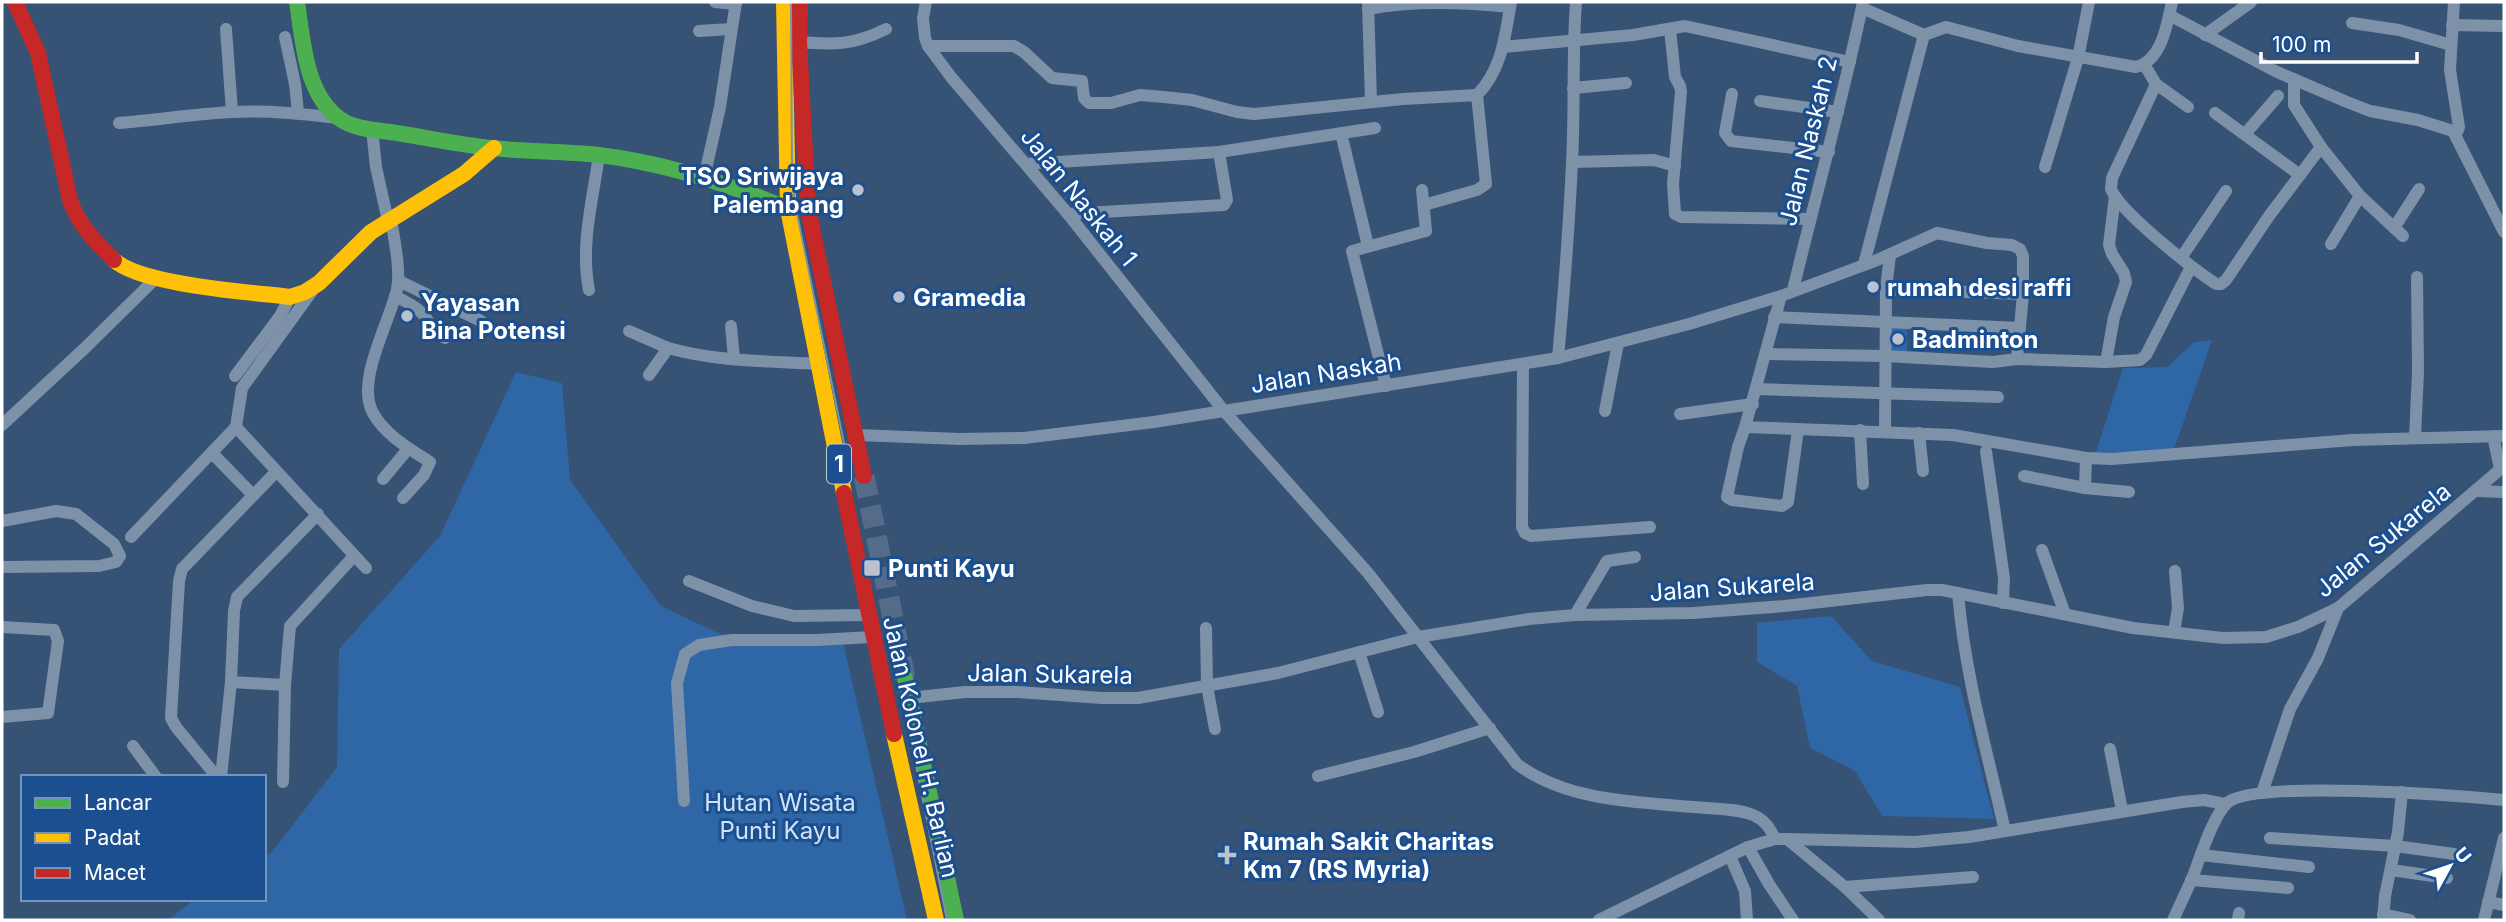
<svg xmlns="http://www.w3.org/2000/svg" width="2506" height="922" font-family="Inter,sans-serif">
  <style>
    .green { fill: #2f66a5 }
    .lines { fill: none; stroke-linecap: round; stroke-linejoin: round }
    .highway-tunnel { stroke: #546c89; stroke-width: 21; stroke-dasharray: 21 10; stroke-linecap: butt }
    .street { stroke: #7d92a8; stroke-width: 12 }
    .fast { stroke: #4caf50; stroke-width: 16 }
    .slow { stroke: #ffc107; stroke-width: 16 }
    .jam { stroke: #c62828; stroke-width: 16 }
    .tram { stroke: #7e92a7; stroke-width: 2 }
    .poi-dot { fill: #b9c2ce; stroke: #1b4f8f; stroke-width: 2.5 }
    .labels { text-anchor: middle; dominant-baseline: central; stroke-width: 6; stroke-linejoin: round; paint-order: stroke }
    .shield { fill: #1b4f8f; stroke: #bbcadd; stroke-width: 2 }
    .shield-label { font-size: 23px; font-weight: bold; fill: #fff }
    .street-label { font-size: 24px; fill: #fff; stroke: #1b4f8f }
    .poi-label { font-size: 24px; font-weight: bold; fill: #fff; stroke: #1b4f8f; text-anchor: start }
    .park-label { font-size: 24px; fill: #cfe3fa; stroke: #1b4f8f }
  </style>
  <rect width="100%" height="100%" fill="#365274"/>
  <g class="green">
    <path d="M1889 325 1907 326V353H1889Z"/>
    <path d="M2212 340 2171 458 2095 455 2123 368 2167 367 2194 342Z"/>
    <path d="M516 372 562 383 570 480 661 606 720 634 843 642 907 920H168L195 899H264V856L272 852 337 767 339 649 440 536Z"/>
    <path d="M1831 616 1872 661 1960 687 1994 819 1882 816 1855 771 1810 748 1797 686 1757 662V623Z"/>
  </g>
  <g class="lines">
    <path class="highway-tunnel" d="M864 476 905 678"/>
    <g class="street">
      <path d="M715 2 736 4"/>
      <path d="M926 2 923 18 925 38 928 46 951 77 1068 214 1224 411 1368 573 1517 764C1566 801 1635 802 1694 807 1713 809 1736 808 1753 815 1765 820 1770 828 1775 839"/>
      <path d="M1368 2 1371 102"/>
      <path d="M1862 8 1924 35 1946 27 2018 46 2136 67C2162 60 2167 25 2172 2"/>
      <path d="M1368 9C1414 0 1463 2 1510 7"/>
      <path d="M2169 15 2277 72 2347 102 2370 111 2418 120 2453 131 2458 130 2459 127 2450 70 2454 2"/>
      <path d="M2352 23 2399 30 2451 45"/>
      <path d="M2452 25 2504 26"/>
      <path d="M226 29 232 112"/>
      <path d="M1670 29 1675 77 1680 86 1681 92 1673 184 1675 214 1681 217 1810 219"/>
      <path d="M699 31 731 29"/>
      <path d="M2205 35 2251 2"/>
      <path d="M285 37 295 84 298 112"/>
      <path d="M799 42C835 45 854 45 886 29"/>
      <path d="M928 46H1014L1024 52 1052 78 1082 81 1084 98 1089 103H1111L1140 95 1164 97 1192 100 1237 112 1254 114 1403 99 1477 95 1486 184 1477 190 1424 205"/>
      <path d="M1503 47 1633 35 1685 26 1850 62"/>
      <path d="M2144 64 2156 84 2188 107"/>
      <path d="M2294 79V105L2321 147 2360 196 2403 236"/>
      <path d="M2156 84 2112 178 2111 189C2121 213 2192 268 2216 284H2221L2226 280 2269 216 2321 147"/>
      <path d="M1573 88 1626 83"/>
      <path d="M1732 94 1725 133 1731 141 1829 152"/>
      <path d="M1477 95C1502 70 1505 36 1511 2"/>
      <path d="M1760 101 1838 112"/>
      <path d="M2215 113 2300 175"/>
      <path d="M119 123C157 120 194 114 232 112 268 110 303 114 339 118"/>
      <path d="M372 129 376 167 388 221"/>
      <path d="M2453 131 2504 232"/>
      <path d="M1341 133 1368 246"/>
      <path d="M2245 134 2278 96"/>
      <path d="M1572 162 1654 160 1675 166"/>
      <path d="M1026 164 1219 152 1375 128"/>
      <path d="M2045 167 2078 58 2089 2"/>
      <path d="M704 178 720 107 736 2"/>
      <path d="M1068 214 1224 205 1227 200 1219 152"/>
      <path d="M391 219C394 239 401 270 397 289 390 322 355 381 373 413 385 435 410 449 430 462L424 475 403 498"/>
      <path d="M2394 228 2419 189"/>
      <path d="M2331 244 2360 196"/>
      <path d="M2181 258 2226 191"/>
      <path d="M1864 264 1924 35"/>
      <path d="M399 281 481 321"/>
      <path d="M315 287 242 388 236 427 366 568"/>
      <path d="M1886 289 2023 294"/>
      <path d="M589 290C580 245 593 199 599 155"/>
      <path d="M1793 290C1816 194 1843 99 1863 2"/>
      <path d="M395 296C413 305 427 312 433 332L445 338"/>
      <path d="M1781 296 1745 427 1953 435 2086 458 2112 459 2353 440 2504 436"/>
      <path d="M1774 317 2020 328"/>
      <path d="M731 326 734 359"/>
      <path d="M629 331 668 348"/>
      <path d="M1767 354 1885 356 1993 362 2017 359 2106 362 2140 360 2146 355 2191 267"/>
      <path d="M1558 358C1564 293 1569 227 1572 162 1575 108 1572 55 1576 2"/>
      <path d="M2106 362 2114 317 2126 282 2124 273 2112 254 2109 245 2115 196"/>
      <path d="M1523 364 1522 527 1525 533 1531 536 1650 527"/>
      <path d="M649 375 668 348C718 362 768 361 820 364"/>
      <path d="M235 376 280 316 290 297"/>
      <path d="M1386 386 1352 251 1426 231 1422 190"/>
      <path d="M1756 389 1998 397"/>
      <path d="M1605 411 1618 343"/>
      <path d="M1680 414 1753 404"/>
      <path d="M2 425 86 347 155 279"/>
      <path d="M1745 427 1738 447 1727 497 1732 500 1782 506 1788 502 1798 430"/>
      <path d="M1860 430 1863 484"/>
      <path d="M1885 431 1886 289 1890 255"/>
      <path d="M1919 433 1923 471"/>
      <path d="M857 435 960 439 1024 438 1154 422 1558 358 1689 324 1781 296 1875 261 1937 233 1987 243 2012 245 2020 249 2023 256V294L2017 359"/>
      <path d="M2493 436 2500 469"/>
      <path d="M2415 438 2418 371 2417 277"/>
      <path d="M1986 451 2004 578 2003 603"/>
      <path d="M212 453 253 495"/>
      <path d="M2024 476 2085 488 2129 492"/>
      <path d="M383 479 408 449"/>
      <path d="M2085 488 2086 458"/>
      <path d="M2476 491 2504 492"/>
      <path d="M2 521 56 511 76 514 114 544 120 556 116 562 99 566 2 567"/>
      <path d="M131 537 236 427"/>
      <path d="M2042 550 2065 614"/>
      <path d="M689 581 752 606 794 616 868 615"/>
      <path d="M1958 593C1965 676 1987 751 2005 831"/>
      <path d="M1575 615 1607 561 1635 557"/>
      <path d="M2 627 54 630 58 641 48 713 2 717"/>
      <path d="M1206 628 1207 686 1215 729"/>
      <path d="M2174 632 2178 608 2175 571"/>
      <path d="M1359 652 1378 712"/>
      <path d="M231 682 285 685"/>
      <path d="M909 698 965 692H1018L1102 698H1138L1278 673 1418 637 1529 619 1575 615 1693 613 1785 606 1927 590H1942L2133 628 2223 638 2266 637 2298 627 2338 608 2504 466"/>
      <path d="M133 746 156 777"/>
      <path d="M2110 749 2122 810"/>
      <path d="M1318 776 1414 752 1490 728"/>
      <path d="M217 777 176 727 171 718 179 581 182 569 276 472"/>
      <path d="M221 777 231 682 234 611 237 597 318 514"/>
      <path d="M283 782 285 685 290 626 354 556"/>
      <path d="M2262 793 2290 709 2318 658 2338 608"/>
      <path d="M684 801 677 683 685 654 699 645 732 640H817L872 637"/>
      <path d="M2270 838 2395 846 2454 854"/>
      <path d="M1787 839 1915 842 1969 837 2182 802 2204 800 2225 804"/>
      <path d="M1748 847 1769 884 1793 920"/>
      <path d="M2201 855 2309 867"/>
      <path d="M1730 856 1745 891 1747 920"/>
      <path d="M2391 870 2447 878"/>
      <path d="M2191 880 2288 888"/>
      <path d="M1845 887 1973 877"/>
      <path d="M2488 902 2504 905"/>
      <path d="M2383 914 2410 920"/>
      <path d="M1599 920 1748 847 1775 839H1787L1845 887 1879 920"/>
      <path d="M2173 920C2179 907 2185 894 2191 881 2199 862 2212 817 2227 803 2252 779 2462 796 2504 800"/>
      <path d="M2238 920 2239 913"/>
      <path d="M2383 920 2385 896 2398 832 2402 792"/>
      <path d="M2484 920 2504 838"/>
    </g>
    <g class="fast">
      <path d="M297 2C303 41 305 94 340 119 356 130 379 130 397 133 429 138 460 145 492 148 527 152 563 151 599 155 664 163 727 183 788 209"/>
      <path d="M905 678 956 920"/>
    </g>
    <g class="slow">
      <path d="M784 2 788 209 844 493"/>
      <path d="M114 260C141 285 250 292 290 297L305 292 319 283 371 232 464 174 494 148"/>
      <path d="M894 734 936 920"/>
    </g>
    <g class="jam">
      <path d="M15 2 38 53 70 200C79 226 95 241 114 260"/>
      <path d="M800 2 799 42 808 209 864 476"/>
      <path d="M844 493 894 734"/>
    </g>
    <g class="tram">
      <path d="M791 2 792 179 795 204 845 448"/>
      <path d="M900 685 947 920"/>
    </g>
  </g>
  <g class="poi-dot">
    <circle cx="858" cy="190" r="7"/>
    <circle cx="1873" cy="287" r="7"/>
    <circle cx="899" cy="297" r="7"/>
    <circle cx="407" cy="316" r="7"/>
    <circle cx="1898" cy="339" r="7"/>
    <rect x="863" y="559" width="18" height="18" rx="3.5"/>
    <path d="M1223.5 844.5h7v7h7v7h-7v7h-7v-7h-7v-7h7z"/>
  </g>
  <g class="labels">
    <rect class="shield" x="827" y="444.5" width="24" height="39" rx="5"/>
    <g class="shield-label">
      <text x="839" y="464">1</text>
    </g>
    <g class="street-label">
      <text transform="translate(1808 141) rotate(-76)">Jalan Naskah 2</text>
      <text transform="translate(1079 197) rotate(51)">Jalan Naskah 1</text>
      <text transform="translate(1326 373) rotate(-9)">Jalan Naskah</text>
      <text transform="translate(2383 540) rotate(-39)">Jalan Sukarela</text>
      <text transform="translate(1732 587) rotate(-4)">Jalan Sukarela</text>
      <text transform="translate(1050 674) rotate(1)">Jalan Sukarela</text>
      <text transform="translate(921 747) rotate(77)">Jalan Kolonel H. Barlian</text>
    </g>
    <g class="poi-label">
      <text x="844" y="176" text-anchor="end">TSO Sriwijaya<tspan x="844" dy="28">Palembang</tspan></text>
      <text x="1887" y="287">rumah desi raffi</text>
      <text x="913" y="297">Gramedia</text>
      <text x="421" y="302">Yayasan<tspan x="421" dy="28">Bina Potensi</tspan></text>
      <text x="1912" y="339">Badminton</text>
      <text x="888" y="568">Punti Kayu</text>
      <text x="1243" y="841">Rumah Sakit Charitas<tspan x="1243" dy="28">Km 7 (RS Myria)</tspan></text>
    </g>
    <g class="park-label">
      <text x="780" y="802">Hutan Wisata<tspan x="780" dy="28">Punti Kayu</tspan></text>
    </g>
  </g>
  <rect width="2506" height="922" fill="none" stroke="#ffffff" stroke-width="7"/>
  <rect x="21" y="775" width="245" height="126" fill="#1b4f8f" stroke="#7695bc" stroke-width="2"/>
  <rect x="35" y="798" width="35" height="10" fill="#4caf50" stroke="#7695bc" stroke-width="2"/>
  <text x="84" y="810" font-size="21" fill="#ffffff">Lancar</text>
  <rect x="35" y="833" width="35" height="10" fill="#ffc107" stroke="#7695bc" stroke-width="2"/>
  <text x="84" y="845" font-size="21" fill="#ffffff">Padat</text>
  <rect x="35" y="868" width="35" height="10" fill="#c62828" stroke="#7695bc" stroke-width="2"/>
  <text x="84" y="880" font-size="21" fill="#ffffff">Macet</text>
  <g transform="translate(2450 866) rotate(50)" stroke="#1b4f8f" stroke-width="5" paint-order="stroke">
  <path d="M0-5L12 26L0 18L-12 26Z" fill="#ffffff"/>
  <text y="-10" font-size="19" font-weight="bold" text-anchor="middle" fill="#ffffff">U</text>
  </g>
  <path d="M2261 52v10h156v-10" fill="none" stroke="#ffffff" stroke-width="3.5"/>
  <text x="2272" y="52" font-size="21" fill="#ffffff" stroke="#1b4f8f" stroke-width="5" paint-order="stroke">100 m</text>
</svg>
